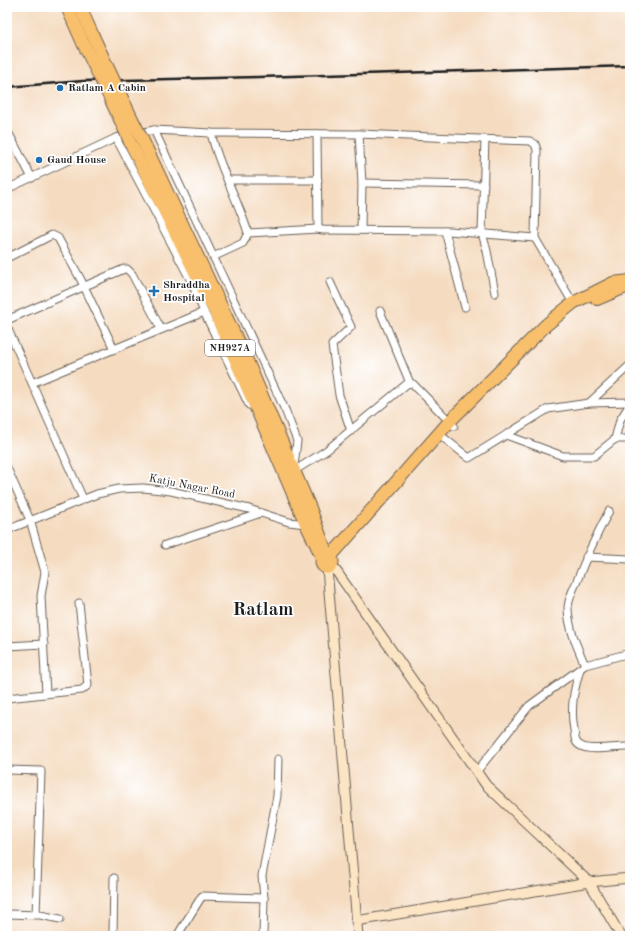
<svg xmlns="http://www.w3.org/2000/svg" width="637" height="943" font-family="'Old Standard TT',serif">
  <style>
    .lines { fill: none; stroke-linecap: round; stroke-linejoin: round }
    .street-casing { stroke: #685f56; stroke-width: 9 }
    .secondary-casing { stroke: #685f56; stroke-width: 11 }
    .highway-casing { stroke: #685f56; stroke-width: 14 }
    .street { stroke: #fff; stroke-width: 7 }
    .secondary { stroke: #fce5c4; stroke-width: 9 }
    .highway { stroke: #f8bf6c; stroke-width: 12 }
    .rail { stroke: #1c1c1c; stroke-width: 2.5 }
    .highway-bridge-casing { stroke: #685f56; stroke-width: 14; stroke-linecap: butt }
    .highway-bridge { stroke: #f8bf6c; stroke-width: 12 }
    .poi-dot { fill: #1f6fb2; stroke: #fff; stroke-width: 1.5 }
    .labels { text-anchor: middle; dominant-baseline: central; stroke-width: 3.5; stroke-linejoin: round; paint-order: stroke }
    .shield { fill: #fff; stroke: #606060; stroke-width: 1 }
    .shield-label { font-size: 10px; font-weight: bold; fill: #1c1c1c }
    .poi-label { font-size: 11px; font-weight: bold; fill: #1c1c1c; stroke: #fff; text-anchor: start }
    .street-label { font-size: 11px; fill: #1c1c1c; stroke: #fff }
    .town-label { font-size: 19px; font-weight: bold; fill: #1c1c1c; stroke: #fff }
  </style>
  <rect width="100%" height="100%" fill="#fff"/>
  <filter id="ink" filterUnits="userSpaceOnUse"><feTurbulence type="fractalNoise" baseFrequency=".025" numOctaves="2"/><feDisplacementMap in="SourceGraphic" scale="8" xChannelSelector="R" yChannelSelector="G"/><feConvolveMatrix kernelMatrix="1 2 1 2 8 2 1 2 1" color-interpolation-filters="sRGB"/></filter>
  <filter id="wash" filterUnits="userSpaceOnUse"><feTurbulence type="fractalNoise" baseFrequency=".012" numOctaves="4" result="noise"/><feDisplacementMap in="SourceGraphic" scale="16" xChannelSelector="R" yChannelSelector="G"/><feGaussianBlur stdDeviation="0.9" result="paint"/><feColorMatrix in="noise" values="0 0 0 0 0 0 0 0 0 0 0 0 0 0 0 0 0 1.4 0 .05"/><feComposite in="paint" operator="in"/></filter>
  <g filter="url(#wash)">
    <rect width="100%" height="100%" fill="#f5dcc1"/>
  </g>
  <g filter="url(#ink)">
    <g class="lines">
      <g class="street-casing">
        <g id="street">
          <path d="M7 130 32 178"/>
          <path d="M154 130 286 412 297 441 294 466"/>
          <path d="M211 133C219 168 238 199 248 233L243 243 213 257"/>
          <path d="M317 134 318 229 323 230 449 231 535 238"/>
          <path d="M359 134 362 183 361 230"/>
          <path d="M116 138 190 279 204 312 249 405"/>
          <path d="M485 139 482 233 487 251 495 293"/>
          <path d="M228 180H318"/>
          <path d="M362 183 484 185"/>
          <path d="M7 189 116 138 154 130 211 133 359 134 530 141 535 144 537 150 535 238 573 303"/>
          <path d="M445 231 465 307"/>
          <path d="M248 233 318 229"/>
          <path d="M7 258 52 235 58 238 81 280 114 349"/>
          <path d="M330 282 351 327 332 345 339 395 351 431"/>
          <path d="M380 311 410 383"/>
          <path d="M7 320 124 269H127L132 274 161 329"/>
          <path d="M7 327 32 383"/>
          <path d="M589 403 630 365"/>
          <path d="M506 435 563 456H594L615 439H630"/>
          <path d="M444 438 469 458 548 409 589 403 630 402"/>
          <path d="M615 439 620 420 630 404"/>
          <path d="M7 468 30 520 45 572 41 596 46 694"/>
          <path d="M294 471 327 450 408 383 413 384 454 426"/>
          <path d="M83 499 32 383 204 312"/>
          <path d="M7 530 97 494 119 489 143 488 171 491 249 509 289 522 306 524"/>
          <path d="M165 545 261 513"/>
          <path d="M586 557 630 559"/>
          <path d="M7 646 44 644"/>
          <path d="M585 665C577 647 568 627 568 607 569 598 573 589 577 581 586 557 597 534 609 511"/>
          <path d="M580 669C574 690 570 707 574 730 575 736 574 743 581 746 591 752 617 746 630 747"/>
          <path d="M7 698 82 690 88 685 79 603"/>
          <path d="M7 770 41 771 36 915"/>
          <path d="M477 771 529 706 585 665 630 653"/>
          <path d="M7 914 40 915 60 919"/>
          <path d="M113 936 114 878"/>
          <path d="M177 936 202 896 264 898"/>
          <path d="M263 936 264 898 262 876 277 796 278 759"/>
        </g>
      </g>
      <g class="secondary-casing">
        <g id="secondary">
          <path d="M332 565 486 785 589 882 621 936"/>
          <path d="M327 568 358 936"/>
          <path d="M356 921 589 882 630 878"/>
        </g>
      </g>
      <g class="highway-casing">
        <g id="highway">
          <path d="M67 7 83 43"/>
          <path d="M80 7 93 36"/>
          <path d="M120 94 135 125"/>
          <path d="M110 98 124 128"/>
          <path d="M142 139 248 363 310 508 326 552"/>
          <path d="M130 142 213 308 306 524 323 559"/>
          <path d="M597 299 623 288 630 287"/>
          <circle cx="327" cy="562" r="5.5"/>
          <path d="M330 557 450 421 546 325 573 303 613 283 630 281"/>
        </g>
      </g>
      <use href="#street" class="street"/>
      <use href="#secondary" class="secondary"/>
      <use href="#highway" class="highway"/>
      <path class="rail" d="M7 87 83 81 258 77 630 66"/>
      <g class="highway-bridge-casing">
        <g id="highway-bridge">
          <path d="M93 36 120 94"/>
          <path d="M83 43 110 98"/>
          <path d="M135 125 142 139"/>
          <path d="M124 128 130 142"/>
        </g>
      </g>
      <use href="#highway-bridge" class="highway-bridge"/>
    </g>
  </g>
  <g class="poi-dot">
    <circle cx="60" cy="88" r="4"/>
    <circle cx="39" cy="160" r="4"/>
    <path d="M152 285h4v4h4v4h-4v4h-4v-4h-4v-4h4z"/>
  </g>
  <g class="labels">
    <rect class="shield" x="205" y="340" width="50" height="16" rx="3"/>
    <g class="shield-label">
      <text x="230" y="348">NH927A</text>
    </g>
    <g class="poi-label">
      <text x="68" y="88">Ratlam A Cabin</text>
      <text x="47" y="160">Gaud House</text>
      <text x="163" y="285">Shraddha<tspan x="163" dy="13">Hospital</tspan></text>
    </g>
    <g class="street-label">
      <text transform="translate(192 487) rotate(11)">Katju Nagar Road</text>
    </g>
    <g class="town-label">
      <text x="263" y="610">Ratlam</text>
    </g>
  </g>
  <rect width="637" height="943" fill="none" stroke="#fff" stroke-width="24"/>
</svg>
